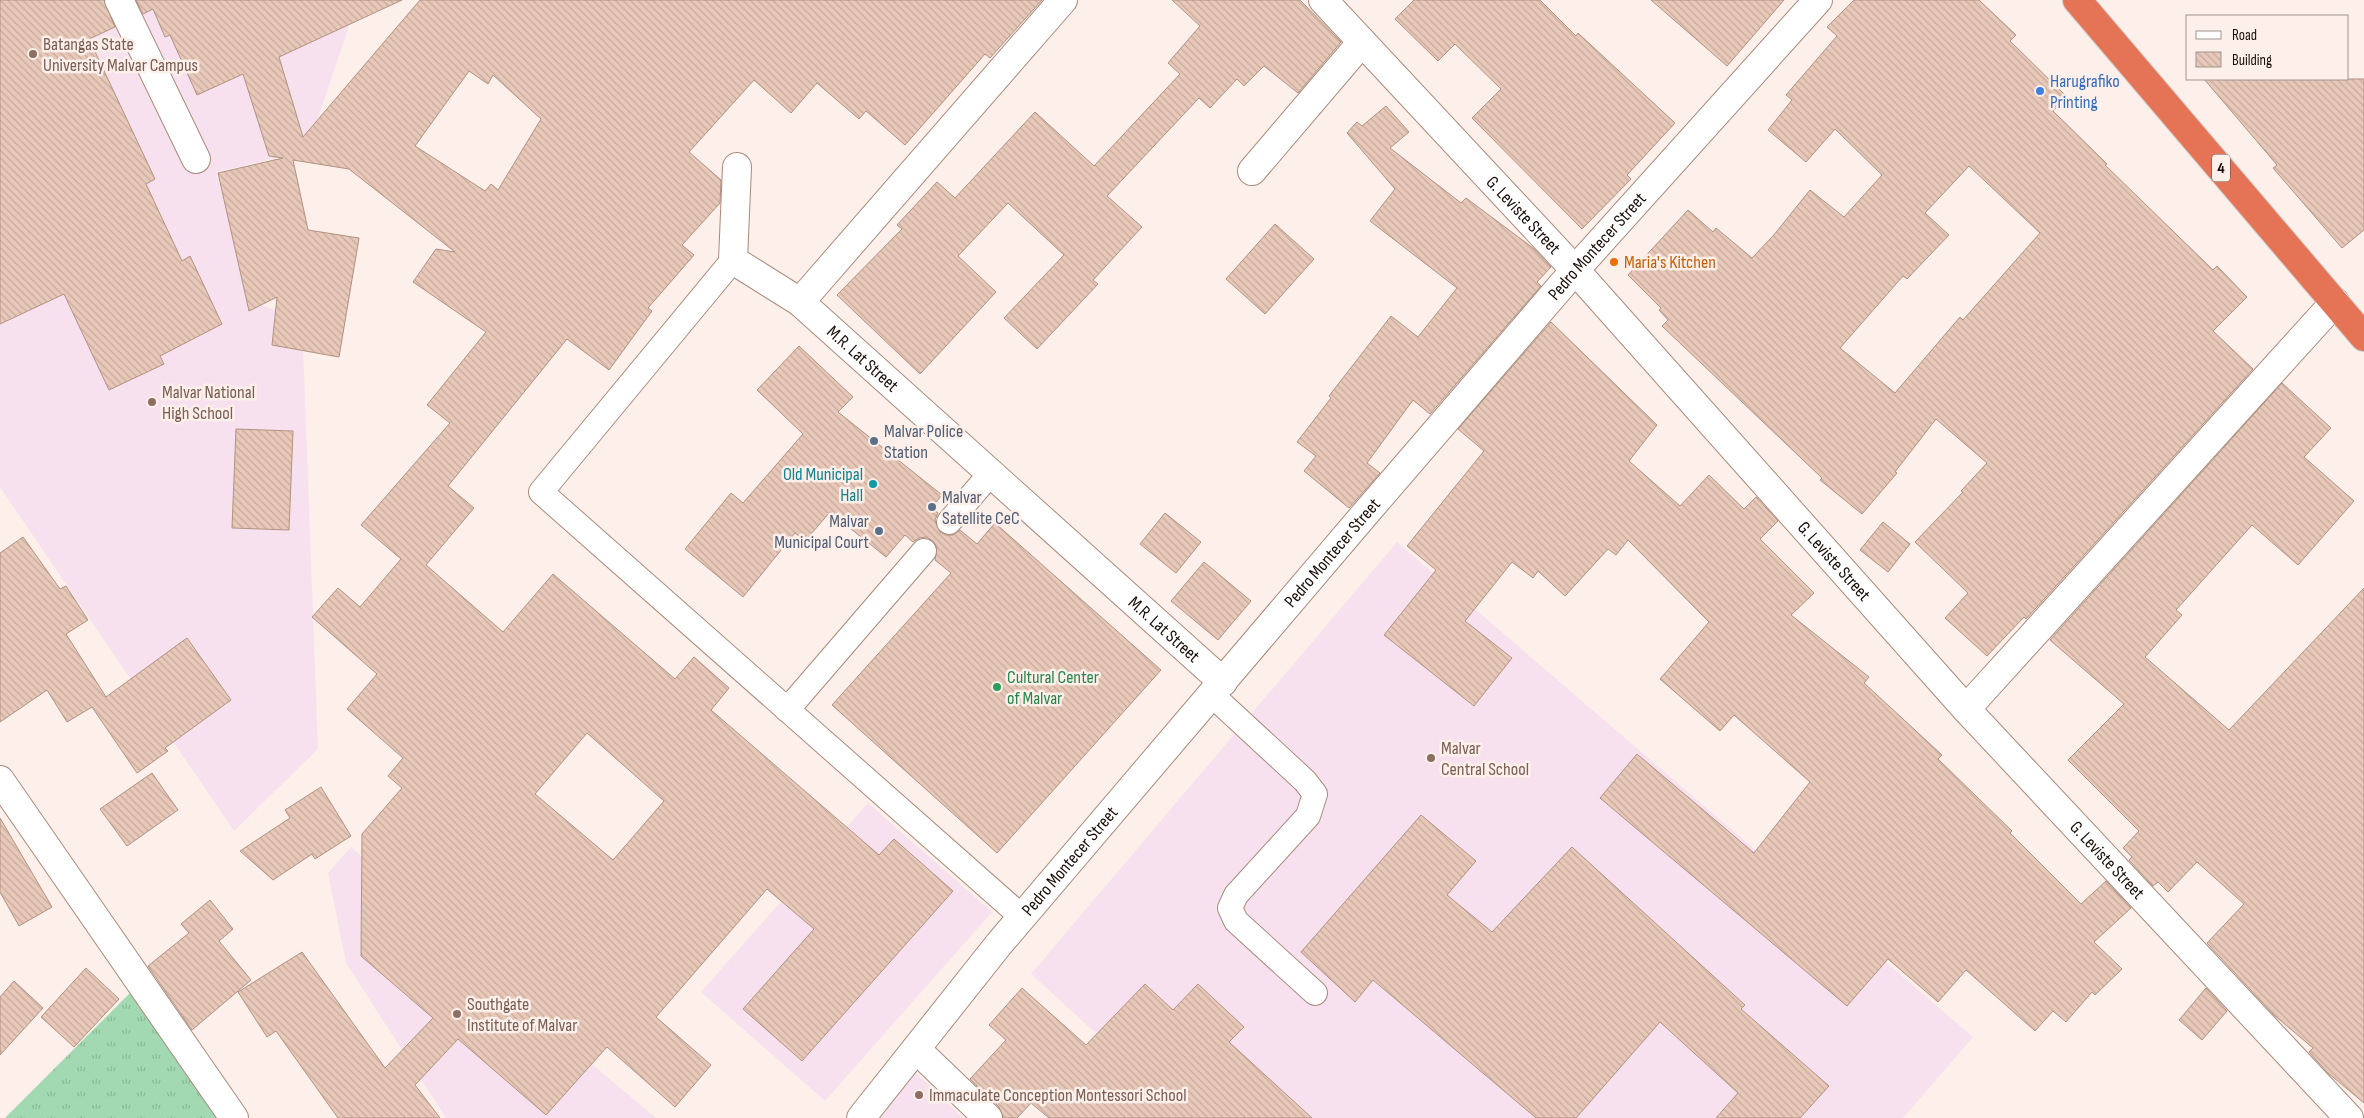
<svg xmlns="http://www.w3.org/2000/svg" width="2364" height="1118" font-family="'Sofia Sans Condensed',sans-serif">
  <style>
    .education { fill: #f7e1ef }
    .grass { fill: url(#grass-tufts) }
    .building { fill: url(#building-back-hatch); stroke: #b19283; fill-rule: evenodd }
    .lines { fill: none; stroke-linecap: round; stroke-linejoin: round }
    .lane-casing { stroke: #aa8b7d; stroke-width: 26 }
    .street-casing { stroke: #aa8b7d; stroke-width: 30 }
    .secondary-casing { stroke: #aa8b7d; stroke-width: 30 }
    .highway-casing { stroke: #d1cfce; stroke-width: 30 }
    .lane { stroke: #fff; stroke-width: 24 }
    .street { stroke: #fff; stroke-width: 28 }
    .secondary { stroke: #fff; stroke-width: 28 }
    .highway { stroke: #e57355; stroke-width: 28 }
    .education-dot { fill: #8d6e63; stroke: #fdefe9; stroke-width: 2 }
    .shop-dot { fill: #3f7fe0; stroke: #fdefe9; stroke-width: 2 }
    .food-dot { fill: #e8710a; stroke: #fdefe9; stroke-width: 2 }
    .service-dot { fill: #5c6f8a; stroke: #fdefe9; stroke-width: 2 }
    .culture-dot { fill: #0f9aa8; stroke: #fdefe9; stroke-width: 2 }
    .leisure-dot { fill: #2e9e5b; stroke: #fdefe9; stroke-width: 2 }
    .labels { text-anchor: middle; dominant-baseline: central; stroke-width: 5; stroke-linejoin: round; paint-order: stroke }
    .shield { fill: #fdefe9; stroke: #5d514c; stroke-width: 1 }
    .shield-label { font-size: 16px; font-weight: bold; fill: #180d08 }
    .education-label { font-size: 18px; fill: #785e54; stroke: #fdefe9; text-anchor: start }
    .shop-label { font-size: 18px; fill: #366cbe; stroke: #fdefe9; text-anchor: start }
    .street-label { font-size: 18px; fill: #180d08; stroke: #fdefe9 }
    .food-label { font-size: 18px; fill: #c56008; stroke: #fdefe9; text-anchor: start }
    .service-label { font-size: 18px; fill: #4e5e75; stroke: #fdefe9; text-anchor: start }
    .culture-label { font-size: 18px; fill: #0d838f; stroke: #fdefe9; text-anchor: end }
    .leisure-label { font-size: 18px; fill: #27864d; stroke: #fdefe9; text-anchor: start }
  </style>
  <defs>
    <pattern id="grass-tufts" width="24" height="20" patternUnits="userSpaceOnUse" patternTransform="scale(1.25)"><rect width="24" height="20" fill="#a2d9b3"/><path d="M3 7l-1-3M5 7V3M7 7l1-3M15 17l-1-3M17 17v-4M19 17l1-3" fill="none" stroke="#8bb998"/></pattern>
    <pattern id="building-back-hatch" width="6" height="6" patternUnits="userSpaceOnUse" patternTransform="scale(1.25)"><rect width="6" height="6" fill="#e8c8b8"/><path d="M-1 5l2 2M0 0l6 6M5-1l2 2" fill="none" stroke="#c6ab9d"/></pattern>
  </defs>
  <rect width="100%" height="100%" fill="#fdefe9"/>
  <g class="education">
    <path d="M0 0H123L133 22 142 14 136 0 357 2 307 151 216 172 250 282 263 306 302 318 318 749 234 831 0 487Z"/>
    <path d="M1397 542 1973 1037 1903 1118H1189L1031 974Z"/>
    <path d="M868 803 992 912 825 1101 701 992Z"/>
    <path d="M351 847 592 1064 656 1118H446L346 963 328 873Z"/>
    <path d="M915 1072 963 1118H880Z"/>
  </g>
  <path class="grass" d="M130 993 217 1118H5Z"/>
  <g class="building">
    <path d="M0 0H104L115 27 89 39 155 179 146 184 182 261 190 256 222 324 160 356 164 364 109 390 64 294 0 324Z"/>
    <path d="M136 0H402L279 57 303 137 420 0H1042L990 58 985 54 905 145 866 111 859 119 817 83 791 113 754 80 689 152 721 180 720 203 682 245 694 255 648 308 652 311 609 370 567 339 448 486 474 508 426 565 503 632 553 574 675 679 694 657 729 688 711 710 879 855 894 839 953 891 802 1061 743 1009 814 929 767 889 656 1017 711 1065 675 1107 607 1047 546 1115 458 1039 415 1085 440 1118H338L276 1031 267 1037 238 992 302 952 385 1068 433 1018 361 956 362 834 402 788 388 776 403 758 347 709 377 674 312 617 338 588 360 607 401 559 361 525 450 423 427 405 486 332 413 282 436 249 455 252 349 169 293 160 308 230 359 238 339 357 272 345 277 297 249 311 218 173 283 158 269 156 243 74 197 95 170 35 165 37 153 9 143 14ZM469 71 488 84 493 75 541 119 498 190 491 184 485 191 415 146ZM587 733 664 801 613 860 535 794Z"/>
    <path d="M1172 0H1300L1341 42 1298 93 1264 66 1244 86 1237 79 1210 108 1199 98 1107 196 1142 227 1093 280 1098 284 1037 349 1004 318 1064 255 1008 203 958 256 996 292 920 374 837 295 902 229 897 225 937 182 955 198 1035 112 1094 166 1180 74 1168 63 1200 26Z"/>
    <path d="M1414 0H1540L1576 36 1578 33 1675 123 1627 175 1631 179 1582 229 1472 118 1501 89 1455 44 1438 61 1395 19Z"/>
    <path d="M1651 0H1784L1727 66Z"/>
    <path d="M1854 0H1979L2016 35 2010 41 2067 97 2053 111 2107 164 2105 165 2213 270 2217 266 2247 297 2213 331 2253 369 2026 619 2024 617 1987 656 1945 618 1968 593 1915 542 1963 492 1961 491 1987 463 1936 419 1895 472 1897 473 1862 514 1820 480 1822 478 1662 326 1668 320 1659 310 1661 308 1628 275 1688 210 1713 232 1716 228 1752 258 1773 236 1810 190 1844 217 1882 175 1835 129 1806 162 1768 130 1792 100 1786 95 1837 36 1827 27ZM1969 166 2040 233 1963 320 1960 317 1895 393 1840 348 1903 276 1907 279 1949 235 1925 213Z"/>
    <path d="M2204 79H2364V230L2342 248 2273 168 2277 165Z"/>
    <path d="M1386 106 1409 132 1390 148 1461 203 1466 198 1533 248 1551 267 1537 282 1541 286 1430 414 1413 400 1367 463 1380 473 1349 508 1304 471 1316 456 1297 442 1331 398 1329 396 1391 316 1418 337 1457 288 1370 221 1395 189 1347 133 1357 122 1362 126Z"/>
    <path d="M1275 224 1314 259 1265 314 1226 279Z"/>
    <path d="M1551 322 1657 425 1629 461 1680 506 1709 475 1744 509 1756 497 1778 521 1760 539 1814 593 1791 615 1869 677 1864 683 1942 755 1938 759 2012 831 2010 833 2081 904 2106 881 2131 908 2094 942 2122 969 2095 995 2092 992 2066 1022 2053 1011 2035 1031 1966 970 1938 1002 1888 959 1847 1006 1600 798 1637 754 1754 853 1810 782 1734 715 1720 731 1660 679 1709 622 1628 540 1616 555 1608 549 1565 596 1538 571 1533 578 1512 562 1465 621 1512 658 1474 706 1384 635 1436 570 1407 546 1484 451 1458 429Z"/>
    <path d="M799 346 853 397 838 412 942 495 931 508 938 513 935 520 940 532 946 535H953L960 530 977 544 995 523 1161 670 997 853 832 705 951 573 935 560 937 547 933 541 926 537 919 538 913 542 905 535 886 557 830 512 805 541 795 533 743 597 685 549 731 493 743 503 803 434 757 390Z"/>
    <path d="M2282 383 2331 428 2304 457 2354 501 2298 565 2252 525 2176 610 2182 615 2145 657 2229 730 2364 588V1103L2328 1073 2309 1052 2313 1048 2274 1015 2207 943 2244 904 2197 862 2168 892 2158 882 2153 886 2129 860 2132 857 2123 848 2139 831 2068 760 2124 704 2050 640Z"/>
    <path d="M236 429 293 431 289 530 232 528Z"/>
    <path d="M1165 513 1201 542 1176 573 1140 544Z"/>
    <path d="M1883 522 1910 544 1888 572 1860 550Z"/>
    <path d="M23 537 60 589 66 586 88 620 66 634 106 697 187 638 231 700 165 748 168 751 137 773 92 707 67 722 47 690 0 722V553Z"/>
    <path d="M1204 562 1251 601 1218 640 1171 601Z"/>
    <path d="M152 773 178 810 127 846 100 809Z"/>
    <path d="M321 787 351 836 315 859 312 854 273 880 240 851 290 818 285 810Z"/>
    <path d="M1421 815 1476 861 1447 895 1492 932 1572 847 1745 1005 1741 1009 1829 1086 1800 1118H1716L1738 1093 1660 1022 1576 1118H1536L1373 980 1355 1002 1301 952Z"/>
    <path d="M0 818 52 907 19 926 0 892Z"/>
    <path d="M210 900 233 929 219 941 251 980 192 1030 148 966 189 933 181 924Z"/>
    <path d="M86 968 119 999 74 1047 41 1017Z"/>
    <path d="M14 981 43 1008 0 1055V997Z"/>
    <path d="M1145 984 1173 1010 1198 984 1244 1027 1229 1042 1312 1118H1049L1031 1103 1017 1118H1003L999 1107 970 1079 1006 1040 989 1025 1022 988 1086 1045Z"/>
    <path d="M2206 988 2227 1011 2202 1040 2179 1020Z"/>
  </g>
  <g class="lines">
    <g class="lane-casing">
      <g id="lane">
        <path d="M733 260 541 492 1022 917"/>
        <path d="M949 522 991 473"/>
        <path d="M1212 695 1305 781 1315 794 1308 816 1236 895 1230 908 1236 921 1315 993"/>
        <path d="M787 710 924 551"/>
      </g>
    </g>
    <g class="street-casing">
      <g id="street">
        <path d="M119 0 196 159"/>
        <path id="s1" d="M1063 0 800 302 1223 682"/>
        <path id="s2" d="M1323 0 1575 270 1966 709 2349 1118"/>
        <path d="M737 167 733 260 800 302"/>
        <path d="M1252 171 1362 42"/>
        <path d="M1966 709 2335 302"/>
        <path d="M0 780 234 1118"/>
        <path d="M916 1049 988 1118"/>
      </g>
    </g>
    <g class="secondary-casing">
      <g id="secondary">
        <path id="s3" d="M861 1118 999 944 1365 514 1575 270 1818 0"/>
      </g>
    </g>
    <g class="highway-casing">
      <path id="highway" d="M2077 0 2364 337"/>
    </g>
    <use href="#lane" class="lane"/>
    <use href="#street" class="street"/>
    <use href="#secondary" class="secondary"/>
    <use href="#highway" class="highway"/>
  </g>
  <g class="education-dot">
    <circle cx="33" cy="54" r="5"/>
    <circle cx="152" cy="402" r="5"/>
    <circle cx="1431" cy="758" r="5"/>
    <circle cx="457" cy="1014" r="5"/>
    <circle cx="919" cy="1095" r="5"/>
  </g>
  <circle class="shop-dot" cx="2040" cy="91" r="5"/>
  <circle class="food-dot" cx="1614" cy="262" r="5"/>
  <g class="service-dot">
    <circle cx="874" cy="441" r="5"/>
    <circle cx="932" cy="507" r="5"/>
    <circle cx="879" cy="531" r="5"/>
  </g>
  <circle class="culture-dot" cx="873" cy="484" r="5"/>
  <circle class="leisure-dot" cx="997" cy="687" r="5"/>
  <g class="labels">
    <rect class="shield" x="2212" y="154.5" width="18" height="27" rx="4"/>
    <g class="shield-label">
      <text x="2221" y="168">4</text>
    </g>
    <g class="education-label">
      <text x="43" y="44">Batangas State<tspan x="43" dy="21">University Malvar Campus</tspan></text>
      <text x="162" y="392">Malvar National<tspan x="162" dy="21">High School</tspan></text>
      <text x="1441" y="748">Malvar<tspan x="1441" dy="21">Central School</tspan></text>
      <text x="467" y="1004">Southgate<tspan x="467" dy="21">Institute of Malvar</tspan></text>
      <text x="929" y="1095">Immaculate Conception Montessori School</text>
    </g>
    <g class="shop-label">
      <text x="2050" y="81">Harugrafiko<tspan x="2050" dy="21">Printing</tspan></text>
    </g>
    <g class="street-label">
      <text stroke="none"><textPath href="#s2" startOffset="294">G. Leviste Street</textPath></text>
      <text stroke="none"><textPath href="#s3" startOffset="1141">Pedro Montecer Street</textPath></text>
      <text stroke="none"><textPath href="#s1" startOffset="485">M.R. Lat Street</textPath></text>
      <text stroke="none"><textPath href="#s3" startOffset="736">Pedro Montecer Street</textPath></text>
      <text stroke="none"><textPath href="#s2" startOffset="759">G. Leviste Street</textPath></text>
      <text stroke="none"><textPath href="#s1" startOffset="890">M.R. Lat Street</textPath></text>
      <text stroke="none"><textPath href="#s2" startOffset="1164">G. Leviste Street</textPath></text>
      <text stroke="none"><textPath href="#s3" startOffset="331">Pedro Montecer Street</textPath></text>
    </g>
    <g class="food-label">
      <text x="1624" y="262">Maria's Kitchen</text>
    </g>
    <g class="service-label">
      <text x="884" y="431">Malvar Police<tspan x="884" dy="21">Station</tspan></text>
      <text x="942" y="497">Malvar<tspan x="942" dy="21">Satellite CeC</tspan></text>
      <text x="869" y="521" text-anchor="end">Malvar<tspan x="869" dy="21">Municipal Court</tspan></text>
    </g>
    <g class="culture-label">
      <text x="863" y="474">Old Municipal<tspan x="863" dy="21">Hall</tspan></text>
    </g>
    <g class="leisure-label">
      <text x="1007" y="677">Cultural Center<tspan x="1007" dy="21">of Malvar</tspan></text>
    </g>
  </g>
  <rect x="2186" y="15" width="162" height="65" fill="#fdefe9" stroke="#a1958f"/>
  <rect x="2196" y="31" width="25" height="8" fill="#ffffff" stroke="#a1958f"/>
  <text x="2232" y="40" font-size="15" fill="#180d08">Road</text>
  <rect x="2196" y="52" width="25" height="15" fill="url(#building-back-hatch)" stroke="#a1958f"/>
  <text x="2232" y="65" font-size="15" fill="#180d08">Building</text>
</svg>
